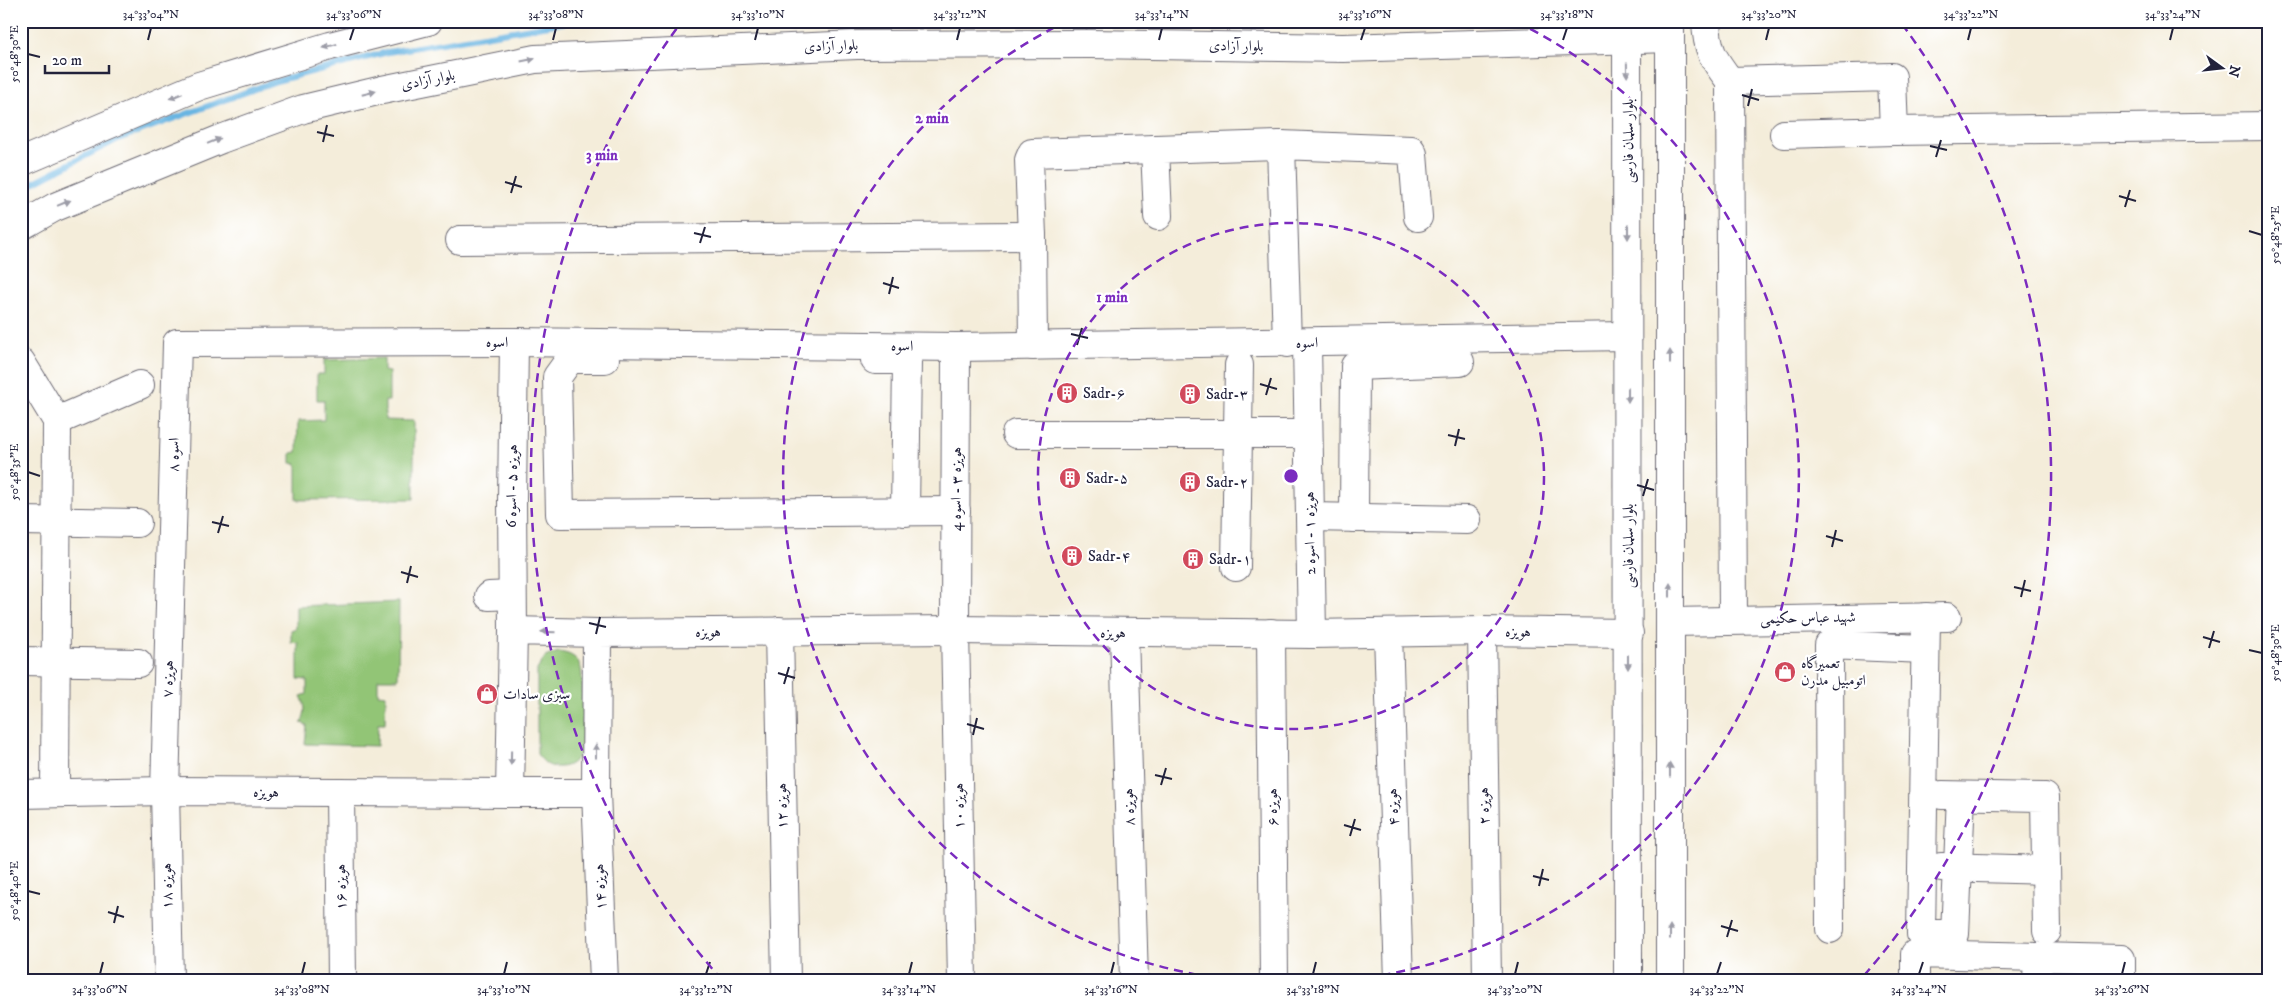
<svg xmlns="http://www.w3.org/2000/svg" width="2289" height="1002" font-family="'IM FELL DW Pica',Amiri,serif">
  <style>
    .green { fill: #92c576; stroke: #5a7458 }
    .lines { fill: none; stroke-linecap: round; stroke-linejoin: round }
    .stream { stroke: #69b5e2; stroke-width: 6 }
    .minor-casing { stroke: #6c6973; stroke-width: 30 }
    .major-casing { stroke: #6c6973; stroke-width: 30 }
    .minor { stroke: #fff; stroke-width: 28 }
    .major { stroke: #fff; stroke-width: 28 }
    .oneway { fill: #9c9ca7 }
    .ticks { fill: none; stroke: #22223b; stroke-width: 2 }
    .ring { fill: none; stroke: #7b2cbf; stroke-width: 2.5; stroke-dasharray: 9 6 }
    .labels { text-anchor: middle; dominant-baseline: central; stroke-width: 4.5; stroke-linejoin: round; paint-order: stroke }
    .street-label { font-size: 15px; fill: #22223b; stroke: #fff }
    .poi-label { font-size: 15px; fill: #22223b; stroke: #fff; text-anchor: start }
    .centre { fill: #7b2cbf; stroke: #fff; stroke-width: 2.5 }
    .ring-label { font-size: 15px; text-anchor: middle; font-weight: bold; fill: #7b2cbf; stroke: #fff; stroke-width: 4.5; stroke-linejoin: round; paint-order: stroke }
    .neatline { fill: none; stroke: #22223b; stroke-width: 2 }
    .ticks-label { font-size: 12px; text-anchor: middle; fill: #22223b }
  </style>
  <rect width="100%" height="100%" fill="#fff"/>
  <filter id="ink" filterUnits="userSpaceOnUse"><feTurbulence type="fractalNoise" baseFrequency=".02" numOctaves="2"/><feDisplacementMap in="SourceGraphic" scale="10" xChannelSelector="R" yChannelSelector="G"/><feConvolveMatrix kernelMatrix="1 2 1 2 8 2 1 2 1" color-interpolation-filters="sRGB"/></filter>
  <filter id="wash" filterUnits="userSpaceOnUse"><feTurbulence type="fractalNoise" baseFrequency=".0096" numOctaves="4" result="noise"/><feDisplacementMap in="SourceGraphic" scale="20" xChannelSelector="R" yChannelSelector="G"/><feGaussianBlur stdDeviation="1.12" result="paint"/><feColorMatrix in="noise" values="0 0 0 0 0 0 0 0 0 0 0 0 0 0 0 0 0 1.4 0 .05"/><feComposite in="paint" operator="in"/></filter>
  <g filter="url(#wash)">
    <rect width="100%" height="100%" fill="#f4edda"/>
    <g class="green">
      <path d="M384 358V371L389 372V401H385V420L414 421V499L297 500V464L291 463V453L297 452 298 421 324 420V400H317V374H324V360Z"/>
      <path d="M399 602 398 679H378V694L386 695 385 724H378L377 746 305 744 307 725 301 723C306 713 306 706 301 696L307 694V680L298 679V643L291 642V630L296 628V606Z"/>
      <path d="M558 652C568 653 576 656 580 665 584 673 584 744 580 753 576 761 569 767 559 767 549 768 543 762 537 754V670L545 657Z"/>
    </g>
    <g class="lines">
      <path class="stream" d="M21 189 118 139 276 81 388 52 573 21"/>
    </g>
  </g>
  <g filter="url(#ink)">
    <g class="lines">
      <g class="minor-casing">
        <g id="minor">
          <path d="M1706 21C1707 50 1713 59 1730 81"/>
          <path d="M1784 134 1894 131 2268 126"/>
          <path d="M1158 216 1155 149 1281 145"/>
          <path d="M460 240 1032 236"/>
          <path d="M1287 343 1281 145 1411 150 1413 154 1418 217"/>
          <path d="M1307 343 1312 634"/>
          <path d="M1033 346 1032 236 1029 160 1032 153 1155 149"/>
          <path d="M956 347 955 630 962 981"/>
          <path d="M605 359H570L557 377 560 514 956 511"/>
          <path d="M875 360H907L905 512"/>
          <path d="M21 362 57 421 140 385"/>
          <path d="M1016 434H1308"/>
          <path d="M1310 517 1467 520"/>
          <path d="M1354 518 1355 366 1460 362"/>
          <path d="M21 521 137 523"/>
          <path d="M1236 567 1239 365"/>
          <path d="M489 596 512 595"/>
          <path d="M1926 617 1921 934H1955L1961 796"/>
          <path d="M1733 619 1730 81 1892 77 1894 131"/>
          <path d="M1670 622 1947 617"/>
          <path d="M513 631 512 500 514 342"/>
          <path d="M779 631 786 981"/>
          <path d="M1482 631 1487 981"/>
          <path d="M597 633 596 793H510L513 631 597 633 955 630 1312 634 1482 631 1629 633"/>
          <path d="M1124 633 1134 981"/>
          <path d="M1271 633 1274 981"/>
          <path d="M1388 633 1399 981"/>
          <path d="M21 661 138 663"/>
          <path d="M340 792 342 981"/>
          <path d="M55 793 57 421"/>
          <path d="M596 793 604 981"/>
          <path d="M21 794 165 791 510 793"/>
          <path d="M1942 795 2045 797 2047 931"/>
          <path d="M1941 867 2046 870"/>
          <path d="M1830 929 1829 645 1925 649"/>
          <path d="M169 981 165 791 177 343 514 342 956 347 1627 336"/>
          <path d="M1915 981V954L2121 959V981"/>
          <path d="M2037 981 2038 957"/>
        </g>
      </g>
      <g class="major-casing">
        <g id="major">
          <path d="M1627 21 1628 981"/>
          <path d="M1670 21V981"/>
          <path d="M21 162 199 86 330 46 428 21"/>
          <path d="M21 226 55 207 221 139 303 109 382 90 535 59 857 45 1090 44 1343 48 1670 38"/>
        </g>
      </g>
      <use href="#minor" class="minor"/>
      <use href="#major" class="major"/>
    </g>
    <defs><path id="oneway-solid" d="M-6-.8H1V-3.2L6.5 0L1 3.2V.8H-6Z" transform="scale(1.25)"/></defs>
    <g class="oneway">
      <use href="#oneway-solid" transform="translate(330 46) rotate(164)"/>
      <use href="#oneway-solid" transform="translate(528 60) rotate(-11)"/>
      <use href="#oneway-solid" transform="translate(1627 70) rotate(89)"/>
      <use href="#oneway-solid" transform="translate(369 93) rotate(-14)"/>
      <use href="#oneway-solid" transform="translate(176 96) rotate(158)"/>
      <use href="#oneway-solid" transform="translate(214 141) rotate(-22)"/>
      <use href="#oneway-solid" transform="translate(64 203) rotate(-22)"/>
      <use href="#oneway-solid" transform="translate(1628 232) rotate(90)"/>
      <use href="#oneway-solid" transform="translate(1670 357) rotate(-90)"/>
      <use href="#oneway-solid" transform="translate(1628 395) rotate(90)"/>
      <use href="#oneway-solid" transform="translate(1670 590) rotate(-90)"/>
      <use href="#oneway-solid" transform="translate(548 632) rotate(-179)"/>
      <use href="#oneway-solid" transform="translate(1628 662) rotate(90)"/>
      <use href="#oneway-solid" transform="translate(596 751) rotate(-90)"/>
      <use href="#oneway-solid" transform="translate(511 758) rotate(91)"/>
      <use href="#oneway-solid" transform="translate(1670 770) rotate(-90)"/>
      <use href="#oneway-solid" transform="translate(1670 932) rotate(-90)"/>
    </g>
  </g>
  <path class="ticks" d="M148 40 151 28M350 40 354 28M553 40 556 28M755 40 758 28M957 40 960 28M1159 40 1162 28M1361 40 1365 28M1563 40 1567 28M1766 40 1769 28M1968 40 1971 28M2170 40 2173 28M28 54 40 57M1742 95 1759 100M1748 106 1752 89M317 132 334 136M323 142 327 125M1930 146 1947 150M1936 157 1941 140M505 182 522 187M511 193 516 176M2119 196 2136 201M2125 207 2130 190M2249 231 2262 235M694 233 711 237M700 243 705 227M883 283 899 288M889 294 893 277M1071 334 1088 338M1077 345 1082 328M1260 384 1277 389M1266 395 1271 378M1448 435 1465 439M1455 446 1459 429M28 472 40 476M1637 485 1654 490M1643 496 1648 479M212 522 229 526M218 533 223 516M1826 536 1843 541M1832 547 1836 530M401 572 418 577M407 583 411 566M2014 587 2031 591M2021 597 2025 580M589 623 606 627M596 634 600 617M2203 637 2220 642M2209 648 2214 631M2249 650 2262 653M778 673 795 678M784 684 789 667M967 724 984 729M973 735 977 718M1155 775 1172 779M1161 785 1166 768M1344 825 1361 830M1350 836 1355 819M1533 876 1549 880M1539 886 1543 869M28 891 40 894M108 912 124 917M114 923 118 906M1721 926 1738 931M1727 937 1732 920M100 974 103 962M302 974 305 962M504 974 507 962M706 974 710 962M909 974 912 962M1111 974 1114 962M1313 974 1316 962M1515 974 1518 962M1717 974 1721 962M1919 974 1923 962M2122 974 2125 962"/>
  <g class="ring">
    <circle cx="1291" cy="476" r="253"/>
    <path d="M1242 981A507 507 0 0 1 1065 22M1517 22A507 507 0 0 1 1340 981"/>
    <path d="M722 980A760 760 0 0 1 680 24M1902 24A760 760 0 0 1 1860 980"/>
  </g>
  <defs>
    <g id="building-disc" transform="scale(1.125)"><circle r="9.5" fill="#d1495b" stroke="#fff"/><path d="M-4-6H4V6H1V3H-1V6H-4ZM-2.5-4.3h1.7v1.8h-1.7ZM.8-4.3h1.7v1.8H.8ZM-2.5-1h1.7V.8h-1.7ZM.8-1h1.7V.8H.8Z" fill="#fff"/></g>
    <g id="shop-disc" transform="scale(1.125)"><circle r="9.5" fill="#d1495b" stroke="#fff"/><path d="M-5-2.5h2.3a2.7 3.5 0 0 1 5.4 0H5L5.5 6h-11ZM-1.5-2.5h3a1.5 2.3 0 0 0-3 0Z" fill="#fff"/></g>
  </defs>
  <g fill-rule="evenodd">
    <use href="#building-disc" x="1067" y="393"/>
    <use href="#building-disc" x="1190" y="394"/>
    <use href="#building-disc" x="1070" y="478"/>
    <use href="#building-disc" x="1190" y="482"/>
    <use href="#building-disc" x="1072" y="556"/>
    <use href="#building-disc" x="1193" y="559"/>
    <use href="#shop-disc" x="1785" y="672"/>
    <use href="#shop-disc" x="487" y="694"/>
  </g>
  <g class="labels">
    <g class="street-label">
      <text transform="translate(831 46) rotate(-2)">بلوار آزادی</text>
      <text transform="translate(1236 46) rotate(1)">بلوار آزادی</text>
      <text transform="translate(428 80) rotate(-11)">بلوار آزادی</text>
      <text transform="translate(1628 141) rotate(-90)">بلوار سلمان فارسی</text>
      <text x="497" y="342">اسوه</text>
      <text transform="translate(1307 343) rotate(-1)">اسوه</text>
      <text transform="translate(902 346) rotate(1)">اسوه</text>
      <text transform="translate(174 455) rotate(-89)">اسوه ۸</text>
      <text transform="translate(512 486) rotate(-89)">هویزه ۵ - اسوه 6</text>
      <text transform="translate(956 489) rotate(-90)">هویزه ۳ - اسوه 4</text>
      <text transform="translate(1310 533) rotate(-91)">هویزه ۱ - اسوه 2</text>
      <text transform="translate(1628 546) rotate(-90)">بلوار سلمان فارسی</text>
      <text transform="translate(1808 618) rotate(-1)">شهید عباس حکیمی</text>
      <text transform="translate(708 632) rotate(-1)">هویزه</text>
      <text transform="translate(1518 632) rotate(1)">هویزه</text>
      <text transform="translate(1113 633) rotate(1)">هویزه</text>
      <text transform="translate(168 679) rotate(-88)">هویزه ۷</text>
      <text x="266" y="792">هویزه</text>
      <text transform="translate(782 806) rotate(-91)">هویزه ۱۲</text>
      <text transform="translate(959 806) rotate(-91)">هویزه ۱۰</text>
      <text transform="translate(1484 806) rotate(-91)">هویزه ۲</text>
      <text transform="translate(1129 807) rotate(-92)">هویزه ۸</text>
      <text transform="translate(1272 807) rotate(-90)">هویزه ۶</text>
      <text transform="translate(1393 807) rotate(-92)">هویزه ۴</text>
      <text transform="translate(167 886) rotate(-91)">هویزه ‍۱۸</text>
      <text transform="translate(341 887) rotate(-91)">هویزه ‍۱۶</text>
      <text transform="translate(600 887) rotate(-93)">هویزه ۱۴</text>
    </g>
    <g class="poi-label">
      <text x="1083" y="393">Sadr-۶</text>
      <text x="1206" y="394">Sadr-۳</text>
      <text x="1086" y="478">Sadr-۵</text>
      <text x="1206" y="482">Sadr-۲</text>
      <text x="1088" y="556">Sadr-۴</text>
      <text x="1209" y="559">Sadr-۱</text>
      <text x="1801" y="663">تعمیرگاه<tspan x="1801" dy="17">اتومبیل مدرن</tspan></text>
      <text x="503" y="694">سبزی سادات</text>
    </g>
  </g>
  <circle cx="1291" cy="476" r="8" class="centre"/>
  <g class="ring-label">
    <text x="932" y="123">2 min</text>
    <text x="602" y="160">3 min</text>
    <text x="1112" y="302">1 min</text>
  </g>
  <rect width="2289" height="1002" fill="none" stroke="#fff" stroke-width="55"/>
  <g transform="translate(2222 68) rotate(105)" stroke="#ffffff" stroke-width="4" paint-order="stroke">
  <path d="M0-4L9 19L0 12L-9 19Z" fill="#22223b"/>
  <text y="-8" font-size="14" font-weight="bold" text-anchor="middle" fill="#22223b">N</text>
  </g>
  <path d="M45 65v8h64v-8" fill="none" stroke="#22223b" stroke-width="2.5"/>
  <text x="52" y="65" font-size="15" fill="#22223b" stroke="#ffffff" stroke-width="4" paint-order="stroke">20 m</text>
  <rect x="28" y="28" width="2234" height="946" class="neatline"/>
  <g class="ticks-label">
    <text x="151" y="18">34°33'04"N</text>
    <text x="354" y="18">34°33'06"N</text>
    <text x="556" y="18">34°33'08"N</text>
    <text x="758" y="18">34°33'10"N</text>
    <text x="960" y="18">34°33'12"N</text>
    <text x="1162" y="18">34°33'14"N</text>
    <text x="1365" y="18">34°33'16"N</text>
    <text x="1567" y="18">34°33'18"N</text>
    <text x="1769" y="18">34°33'20"N</text>
    <text x="1971" y="18">34°33'22"N</text>
    <text x="2173" y="18">34°33'24"N</text>
    <text transform="translate(14 54) rotate(-90)" y="4">50°48'30"E</text>
    <text transform="translate(2275 235) rotate(-90)" y="4">50°48'25"E</text>
    <text transform="translate(14 472) rotate(-90)" y="4">50°48'35"E</text>
    <text transform="translate(2275 653) rotate(-90)" y="4">50°48'30"E</text>
    <text transform="translate(14 891) rotate(-90)" y="4">50°48'40"E</text>
    <text x="100" y="993">34°33'06"N</text>
    <text x="302" y="993">34°33'08"N</text>
    <text x="504" y="993">34°33'10"N</text>
    <text x="706" y="993">34°33'12"N</text>
    <text x="909" y="993">34°33'14"N</text>
    <text x="1111" y="993">34°33'16"N</text>
    <text x="1313" y="993">34°33'18"N</text>
    <text x="1515" y="993">34°33'20"N</text>
    <text x="1717" y="993">34°33'22"N</text>
    <text x="1919" y="993">34°33'24"N</text>
    <text x="2122" y="993">34°33'26"N</text>
  </g>
</svg>
